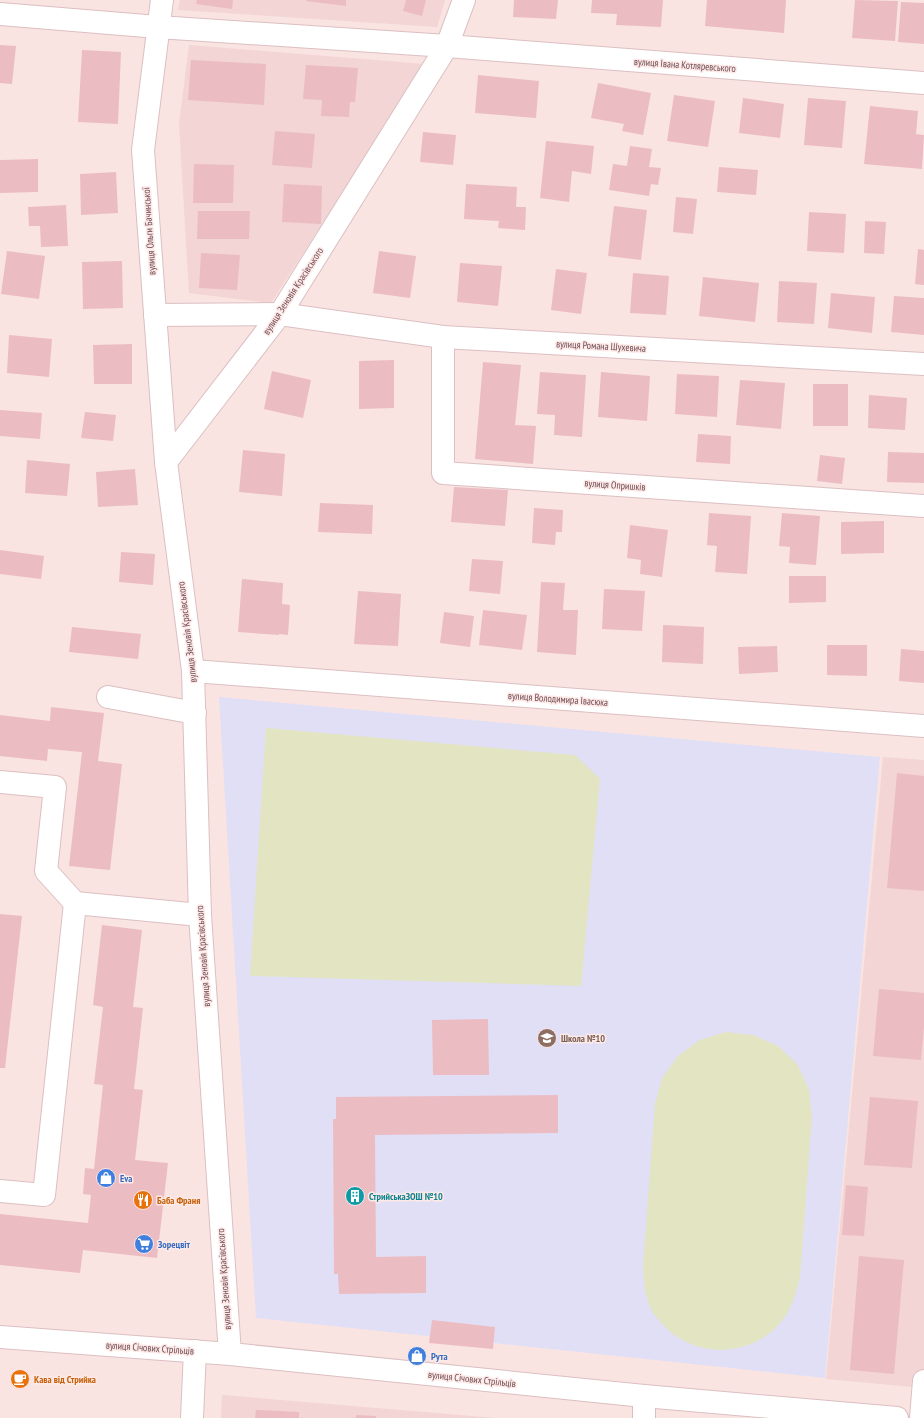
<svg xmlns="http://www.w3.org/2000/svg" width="924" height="1418" font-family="'PT Sans Narrow',sans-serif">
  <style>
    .residential { fill: #f2d5d4 }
    .education { fill: #e1dff5 }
    .green { fill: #e3e5c2 }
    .building { fill: #ecbcc3 }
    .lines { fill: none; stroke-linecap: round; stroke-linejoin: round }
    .minor-casing { stroke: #dcbfc1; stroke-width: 24 }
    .minor { stroke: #fff; stroke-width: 22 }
    .labels { text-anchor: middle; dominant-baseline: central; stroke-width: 3; stroke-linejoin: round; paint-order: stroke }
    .street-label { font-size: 10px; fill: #6e4b52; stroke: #fde9e7 }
    .education-label { font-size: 10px; font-weight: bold; fill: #785e54; stroke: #fde9e7; text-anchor: start }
    .shop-label { font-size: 10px; font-weight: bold; fill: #366cbe; stroke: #fde9e7; text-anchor: start }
    .culture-label { font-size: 10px; font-weight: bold; fill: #0d838f; stroke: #fde9e7; text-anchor: start }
    .food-label { font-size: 10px; font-weight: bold; fill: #c56008; stroke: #fde9e7; text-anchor: start }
  </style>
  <rect width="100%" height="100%" fill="#f9e4e2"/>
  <g class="residential">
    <path d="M180 0H445L437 27 178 10Z"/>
    <path d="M189 45 425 64 271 303 189 293 179 124Z"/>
    <path d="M883 757 924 760V1388L826 1379Z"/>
    <path d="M222 1395 496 1418H221Z"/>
  </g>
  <path class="education" d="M219 697 880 757 825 1378 256 1318Z"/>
  <g class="green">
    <path d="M266 728 575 755 600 779 581 986 250 976Z"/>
    <path d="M726 1032 753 1035 778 1046 797 1064 809 1089 812 1116 800 1277C796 1293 792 1309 781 1322 752 1358 694 1359 663 1325 660 1321 656 1317 653 1313 644 1297 644 1284 643 1266L655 1104 662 1078 678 1056 700 1040Z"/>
  </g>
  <g class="building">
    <path d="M197 0H233L232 9 196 4Z"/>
    <path d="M306 0H346V6L306 1Z"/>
    <path d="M406 0H426L422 16 403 11Z"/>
    <path d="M514 0H558L556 19 513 17Z"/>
    <path d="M592 0H663L661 27 616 25 617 14 591 13Z"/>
    <path d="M707 0H786L784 33 705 26Z"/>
    <path d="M855 0 898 1 895 41 852 38Z"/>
    <path d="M901 2 924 3V44L898 42Z"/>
    <path d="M0 45 16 46 12 84 0 83Z"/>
    <path d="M82 50 121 52 118 124 78 122Z"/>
    <path d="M191 60 266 64 264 105 188 100Z"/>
    <path d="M306 65 358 68 355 102H350L349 117 321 116 322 100 303 99Z"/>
    <path d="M478 75 539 81 536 118 475 113Z"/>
    <path d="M598 83 651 93 643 135 622 131 624 124 591 118Z"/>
    <path d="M674 95 715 101 708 147 667 141Z"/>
    <path d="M743 98 784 104 780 138 739 133Z"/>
    <path d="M808 98 846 101 842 148 804 145Z"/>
    <path d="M870 106 918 111 916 134 924 135 922 169 864 164Z"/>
    <path d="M275 131 315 134 312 168 272 165Z"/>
    <path d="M423 132 456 135 453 165 420 162Z"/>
    <path d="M546 141 594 146 591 174 572 171 569 202 540 198Z"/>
    <path d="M630 146 652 149 649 167 661 168 658 185 651 184 649 196 609 190 613 164 627 166Z"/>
    <path d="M38 159V192L0 193V160Z"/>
    <path d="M194 164 234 165 233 203H193Z"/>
    <path d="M719 167 758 170 756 195 717 192Z"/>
    <path d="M116 172 118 213 81 215 80 174Z"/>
    <path d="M284 184 322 186 321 224 282 222Z"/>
    <path d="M466 184 517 187 516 207H526L525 230 498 228 499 221 464 219Z"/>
    <path d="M676 197 697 199 693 234 673 232Z"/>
    <path d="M66 205 68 246 41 247 40 226H29L28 207Z"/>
    <path d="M614 206 647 210 641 260 608 256Z"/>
    <path d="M198 211H250L249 239H197Z"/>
    <path d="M809 212 846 214 844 253 807 251Z"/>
    <path d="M865 221 886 222 884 254 864 253Z"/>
    <path d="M918 249 924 250V285L915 284Z"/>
    <path d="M7 251 45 256 39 299 1 294Z"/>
    <path d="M379 251 416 256 410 298 373 293Z"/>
    <path d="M201 253 240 255 237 290 199 288Z"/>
    <path d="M122 261 123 308 83 309 82 262Z"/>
    <path d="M460 263 502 266 498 306 457 302Z"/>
    <path d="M556 269 587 273 581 314 551 310Z"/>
    <path d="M633 273 669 276 666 315 630 313Z"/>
    <path d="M703 277 759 283 755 322 699 316Z"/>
    <path d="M779 281 817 283 814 324 777 322Z"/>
    <path d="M831 293 875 297 872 333 828 328Z"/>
    <path d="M894 296 924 298V335L891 332Z"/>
    <path d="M9 335 52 339 49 377 7 373Z"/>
    <path d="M132 344V384H94L93 345Z"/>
    <path d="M394 360V408L359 409V361Z"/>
    <path d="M483 362 521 365 515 425 536 426 533 464 475 459Z"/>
    <path d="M272 371 311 380 303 418 264 409Z"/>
    <path d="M540 372 586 375 582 437 554 435 555 415 537 414Z"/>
    <path d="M601 372 650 376 647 421 598 417Z"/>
    <path d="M677 374 719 376 717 417 675 414Z"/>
    <path d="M740 380 785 383 781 429 736 425Z"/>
    <rect x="813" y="384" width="35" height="42"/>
    <path d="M869 395 907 398 905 430 868 428Z"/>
    <path d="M0 410 42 413 40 439 0 436Z"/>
    <path d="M85 412 116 415 113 441 81 438Z"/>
    <path d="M698 434 731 436 730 464 696 462Z"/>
    <path d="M243 450 285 454 282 496 239 492Z"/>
    <path d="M888 452 924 453V483L887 482Z"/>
    <path d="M820 455 845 458 842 484 817 481Z"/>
    <path d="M27 460 70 464 67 496 25 493Z"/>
    <path d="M135 469 138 505 98 507 96 472Z"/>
    <path d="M454 487 508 490 505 526 451 522Z"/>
    <path d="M320 503 373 505 372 534 318 532Z"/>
    <path d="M534 508 563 510 562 532H556L555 545 532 543Z"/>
    <path d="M709 513 751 516 747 574 715 572 717 546 707 545Z"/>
    <path d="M782 513 820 516 816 565 789 563 790 547 779 546Z"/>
    <path d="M884 521V553L841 554V522Z"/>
    <path d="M630 525 668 530 662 577 640 574 641 560 627 558Z"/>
    <path d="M0 550 44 556 41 579 0 574Z"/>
    <path d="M121 552 155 554 153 585 119 582Z"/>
    <path d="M472 559 503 561 500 594 469 591Z"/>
    <path d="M789 576H826V602L789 603Z"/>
    <path d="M242 579 283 583 282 604 290 605 288 635 279 634V635L238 632Z"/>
    <path d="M541 582 565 583 563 610H578L576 655 537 652Z"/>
    <path d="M604 589 645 591 642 631 602 629Z"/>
    <path d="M358 591 401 594 398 646 354 644Z"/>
    <path d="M483 610 527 615 522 650 479 645Z"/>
    <path d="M444 612 474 616 470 647 440 643Z"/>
    <path d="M663 625 704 627 703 664 662 662Z"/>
    <path d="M72 627 141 634 138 659 69 652Z"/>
    <path d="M827 645H867V676L827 675Z"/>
    <path d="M777 646 778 672 739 674 738 647Z"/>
    <path d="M901 649 924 651V683L899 681Z"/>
    <path d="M51 707 104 713 98 761 122 764 110 870 69 866 82 752 48 749 47 761 0 756V715L50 721Z"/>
    <path d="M897 773 924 776V891L887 888Z"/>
    <path d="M0 914 22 916 5 1068H0Z"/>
    <path d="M102 925 142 930 133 1007 143 1008 134 1089 143 1090 135 1160 168 1163 157 1258 83 1250 80 1273 0 1265V1214L88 1223 91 1195 83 1194 85 1168 94 1169 103 1085 94 1084 103 1007 93 1005Z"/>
    <path d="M879 989 924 993V1026L921 1060 873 1056Z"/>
    <path d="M488 1019 489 1075H433L432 1020Z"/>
    <path d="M558 1095V1133L375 1135 376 1257 426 1256V1293L339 1294 338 1274H334L333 1119H336V1097Z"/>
    <path d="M870 1097 918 1101 912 1168 864 1165Z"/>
    <path d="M846 1185 868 1187 864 1236 842 1235Z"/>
    <path d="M859 1256 904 1260 894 1374 850 1370Z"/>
    <path d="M432 1320 495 1327 493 1349 429 1343Z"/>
    <path d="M256 1410 299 1412V1418H255Z"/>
    <path d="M356 1415 376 1416V1418H356Z"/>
  </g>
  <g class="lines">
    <g class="minor-casing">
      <g id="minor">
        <path d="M162 0 143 150 166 462"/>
        <path d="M0 14 158 27 447 46 924 83"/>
        <path d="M155 315 280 314 443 337 924 364"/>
        <path d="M443 337V473L924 506"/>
        <path d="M193 671 924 726"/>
        <path d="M108 697 195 713"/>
        <path d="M0 782 55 787 46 871 75 903"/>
        <path d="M0 1191 44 1195 75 903 200 915"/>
        <path d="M0 1337 230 1354 644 1396 897 1418"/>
        <path d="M230 1354 200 915 193 671 166 462 280 314 447 46 464 0"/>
        <path d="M644 1396V1418"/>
        <path d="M192 1418 195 1351"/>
        <path d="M921 1418 924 1381"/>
      </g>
    </g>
    <use href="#minor" class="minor"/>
  </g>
  <defs>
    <g id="school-disc" transform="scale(1)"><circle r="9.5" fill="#8d6e63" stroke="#fde9e7"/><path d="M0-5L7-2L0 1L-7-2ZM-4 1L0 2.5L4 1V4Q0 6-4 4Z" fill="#fff"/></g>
    <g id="shop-disc" transform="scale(1)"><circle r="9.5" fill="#3f7fe0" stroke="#fde9e7"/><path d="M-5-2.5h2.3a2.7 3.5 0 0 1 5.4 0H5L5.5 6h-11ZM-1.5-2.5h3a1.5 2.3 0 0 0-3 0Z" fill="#fff"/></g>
    <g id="building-disc" transform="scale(1)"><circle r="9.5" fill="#0f9aa8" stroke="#fde9e7"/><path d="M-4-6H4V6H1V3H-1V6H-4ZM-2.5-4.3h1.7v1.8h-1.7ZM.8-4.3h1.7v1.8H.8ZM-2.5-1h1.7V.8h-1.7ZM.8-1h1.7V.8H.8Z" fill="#fff"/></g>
    <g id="restaurant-disc" transform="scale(1)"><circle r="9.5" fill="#e8710a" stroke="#fde9e7"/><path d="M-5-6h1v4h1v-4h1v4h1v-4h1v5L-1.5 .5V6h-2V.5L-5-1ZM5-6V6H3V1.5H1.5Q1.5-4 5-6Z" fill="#fff"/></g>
    <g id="supermarket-disc" transform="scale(1)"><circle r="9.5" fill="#3f7fe0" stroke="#fde9e7"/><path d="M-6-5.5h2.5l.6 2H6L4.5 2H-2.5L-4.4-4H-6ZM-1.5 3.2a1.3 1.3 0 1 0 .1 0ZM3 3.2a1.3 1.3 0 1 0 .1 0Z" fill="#fff"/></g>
    <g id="cafe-disc" transform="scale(1)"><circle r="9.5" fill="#e8710a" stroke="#fde9e7"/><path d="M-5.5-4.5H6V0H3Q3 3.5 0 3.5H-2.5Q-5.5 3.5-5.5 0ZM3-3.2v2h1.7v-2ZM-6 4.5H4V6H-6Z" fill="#fff"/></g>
  </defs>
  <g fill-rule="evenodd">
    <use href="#school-disc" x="547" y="1038"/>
    <use href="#shop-disc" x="106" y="1178"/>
    <use href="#building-disc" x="355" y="1196"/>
    <use href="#restaurant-disc" x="143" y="1200"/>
    <use href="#supermarket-disc" x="144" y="1244"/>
    <use href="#shop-disc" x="417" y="1356"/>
    <use href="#cafe-disc" x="20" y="1379"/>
  </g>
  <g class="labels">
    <g class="street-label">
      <text transform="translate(685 65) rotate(4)">вулиця Івана Котляревського</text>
      <text transform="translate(149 231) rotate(-94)">вулиця Ольги Бачинської</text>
      <text transform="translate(293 291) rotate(-57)">вулиця Зеновія Красівського</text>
      <text transform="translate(601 346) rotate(3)">вулиця Романа Шухевича</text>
      <text transform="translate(615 485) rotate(4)">вулиця Опришків</text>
      <text transform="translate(187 632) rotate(-97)">вулиця Зеновія Красівського</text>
      <text transform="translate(558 699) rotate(4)">вулиця Володимира Івасюка</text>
      <text transform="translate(203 956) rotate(-94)">вулиця Зеновія Красівського</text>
      <text transform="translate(224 1279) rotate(-94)">вулиця Зеновія Красівського</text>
      <text transform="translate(150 1348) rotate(4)">вулиця Січових Стрільців</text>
      <text transform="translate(472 1379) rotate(6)">вулиця Січових Стрільців</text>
    </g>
    <g class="education-label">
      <text x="561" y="1038">Школа №10</text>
    </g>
    <g class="shop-label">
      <text x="120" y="1178">Eva</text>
      <text x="158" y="1244">Зорецвіт</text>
      <text x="431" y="1356">Рута</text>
    </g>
    <g class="culture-label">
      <text x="369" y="1196">СтрийськаЗОШ №10</text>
    </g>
    <g class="food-label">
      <text x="157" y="1200">Баба Франя</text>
      <text x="34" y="1379">Кава від Стрийка</text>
    </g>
  </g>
</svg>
